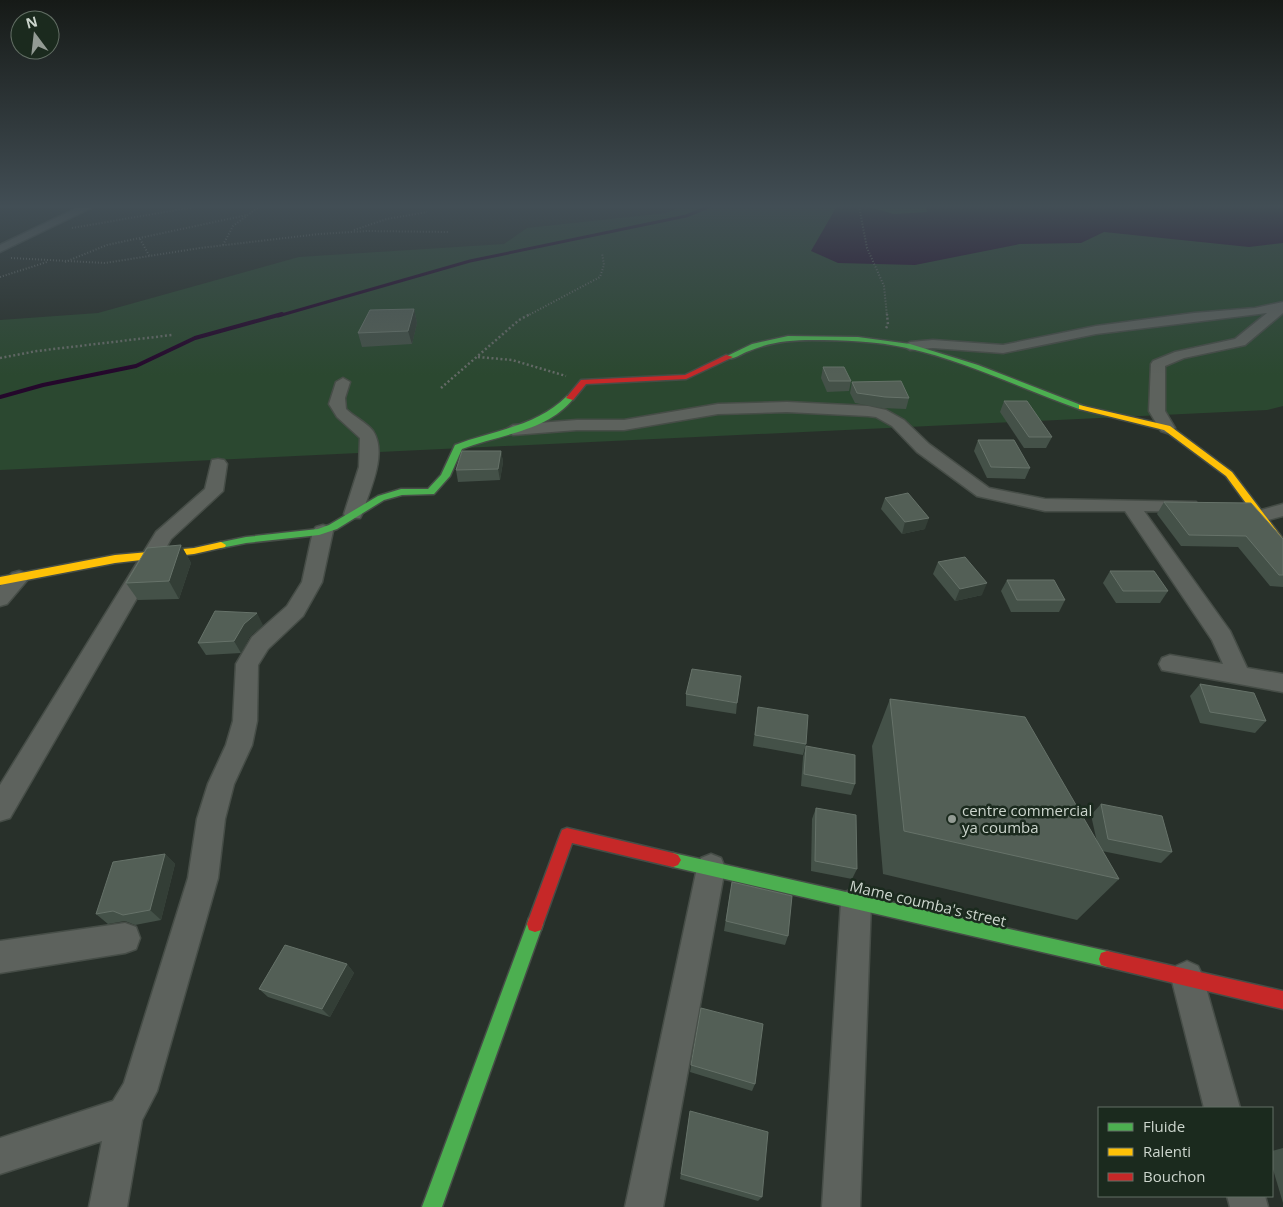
<svg xmlns="http://www.w3.org/2000/svg" width="1283" height="1207" font-family="'Open Sans',sans-serif">
  <style>
    .green { fill: #2b4830 }
    .water { fill: #24072b }
    .lines { fill: none; stroke-linecap: round; stroke-linejoin: round }
    .stream-far1 { stroke: #24072b; stroke-width: 3 }
    .stream { stroke: #24072b; stroke-width: 4 }
    .street-casing { stroke: #464d47; stroke-width: 3 }
    .fast-casing { stroke: #464d47; stroke-width: 3 }
    .slow-casing { stroke: #464d47; stroke-width: 3 }
    .jam-casing { stroke: #464d47; stroke-width: 3 }
    .path-far1 { stroke: #646a66; stroke-width: 2; stroke-dasharray: 1 2; stroke-linecap: butt }
    .path { stroke: #646a66; stroke-width: 2.5; stroke-dasharray: 2 2.5; stroke-linecap: butt }
    .street { fill: #5d625d; fill-rule: evenodd }
    .fast { fill: #4caf50; fill-rule: evenodd }
    .slow { fill: #ffc107; fill-rule: evenodd }
    .jam { fill: #c62828; fill-rule: evenodd }
    .wall { fill: #445148 }
    .shaded-wall { fill: #333e36 }
    .building { fill: #535f56; stroke: #667269 }
    .poi-dot { fill: #939b94; stroke: #1b2a1e; stroke-width: 2 }
    .labels { text-anchor: middle; dominant-baseline: central; stroke-width: 5; stroke-linejoin: round; paint-order: stroke }
    .near-poi-label { font-size: 15px; fill: #ccd5cd; stroke: #1b2a1e; text-anchor: start }
    .near-street-label { font-size: 15px; fill: #ccd5cd; stroke: #1b2a1e }
  </style>
  <rect width="100%" height="100%" fill="#28302a"/>
  <path class="green" d="M683 206H1283V406L1267 410 0 470V320L98 313 299 257 504 244 527 228 666 213Z"/>
  <path class="water" d="M837 206H865L894 214 927 212 926 206H1283V243L1249 247 1104 232 1081 243 1020 244 915 265 838 263 811 251Z"/>
  <g class="lines">
    <path class="stream-far1" d="M278 316 470 261 686 216 711 206"/>
    <path class="stream" d="M0 397 43 385 136 366 195 338 282 314"/>
    <g class="street-casing">
      <g id="street">
        <path d="M81 206H95L0 252V245Z"/>
        <path d="M1283 302V313L1245 345 1184 358 1165 366V411L1175 428 1167 433 1161 431 1149 411 1151 364 1153 361 1175 352 1235 339 1267 313 1096 334 1003 353 933 348 910 350 903 346 910 342 933 340 1003 345 1096 326 1194 313 1255 308Z"/>
        <path d="M343 378 350 382 345 398 346 409C354 417 366 422 373 431 388 454 369 491 362 514L360 518H346L344 514 359 467 360 438 337 417 329 404 336 382Z"/>
        <path d="M787 402 868 406 886 410 904 420 929 444 989 488 1045 499 1196 502 1198 506 1196 510 1189 512 1144 511 1230 631 1247 668 1283 674V692L1162 670 1159 664 1162 658 1170 655 1223 664 1212 640 1125 511H1045L977 496 917 452 892 426 876 417 868 416 787 412 718 414 624 430H577L513 435 505 430 513 425 577 420H624L718 404Z"/>
        <path d="M218 459 224 460 227 464 223 491 171 539 10 818 0 821V785L156 532 205 489 212 460Z"/>
        <path d="M1283 504V516L1261 522 1254 520 1252 516 1254 512Z"/>
        <path d="M323 525 330 527 333 531 322 582 303 616 268 649 258 665 257 721 252 745 234 784 225 819 218 878 157 1091 142 1120 127 1207H89L102 1141 0 1174V1138L113 1101 124 1083 188 878 197 819 208 784 226 745 233 721 236 664 252 637 287 606 302 582 313 531 316 527Z"/>
        <path d="M19 571 26 573 29 578 7 604 0 606V586L12 573Z"/>
        <path d="M711 854 721 858 725 868 663 1207H625L697 868 701 858Z"/>
        <path d="M856 887 867 892 871 902 860 1207H822L841 902 845 892Z"/>
        <path d="M125 923 136 927 140 938 136 949 125 953 0 973V941Z"/>
        <path d="M1187 961 1198 966 1203 977 1240 1108H1204L1171 977 1176 966Z"/>
        <path d="M1227 1196H1265L1268 1207H1230Z"/>
      </g>
    </g>
    <g class="fast-casing">
      <g id="fast">
        <path d="M788 336 858 337 910 344 978 365 1086 407 1082 409H1079C1022 389 966 361 907 348 876 341 844 340 812 340 790 340 770 342 749 351 742 353 732 362 725 357L752 344Z"/>
        <path d="M567 396 574 398C547 432 500 434 462 449L450 476 434 494 402 495 384 500 337 529 319 535 246 543 221 548 216 545 217 543 246 537 318 529 329 525 378 496 401 489H428L441 475 455 445C494 430 536 427 567 396Z"/>
        <path d="M673 853 1107 951 1113 953 1115 959 1113 965 1107 967 673 867 668 865 665 860 668 855Z"/>
        <path d="M535 916 541 918 543 924 442 1207H422L527 924 529 918Z"/>
      </g>
    </g>
    <g class="slow-casing">
      <g id="slow">
        <path d="M1079 405 1170 426 1232 472 1283 539V549L1279 548 1226 476 1164 430 1079 409Z"/>
        <path d="M221 542 226 545 225 547 194 554 115 563 0 585V577L115 555 194 548Z"/>
      </g>
    </g>
    <g class="jam-casing">
      <g id="jam">
        <path d="M726 355 733 357 686 379 586 384 573 400 566 398 581 380 685 375Z"/>
        <path d="M567 828 673 853 678 855 681 860 678 865 673 867 572 843 543 924 541 930 535 932 529 930 527 924 560 835 562 830Z"/>
        <path d="M1107 951 1283 991V1009L1107 967 1101 965 1099 959 1101 953Z"/>
      </g>
    </g>
    <g class="path-far1">
      <path d="M859 206 867 248 884 286 887 316"/>
      <path d="M72 228 200 206"/>
      <path d="M354 230 387 219 427 212"/>
      <path d="M140 239 150 257"/>
      <path d="M223 245 233 226 260 206"/>
      <path d="M11 258 105 263 200 248 319 234 367 231 448 232"/>
      <path d="M65 262 107 245 247 215"/>
      <path d="M0 277 47 262"/>
      <path d="M527 316 600 277 604 265 602 253"/>
    </g>
    <g class="path">
      <path d="M886 328 888 325 887 314"/>
      <path d="M478 357 512 360 566 376"/>
      <path d="M0 358 37 351 172 335"/>
      <path d="M441 388 519 320 530 314"/>
    </g>
    <use href="#street" class="street"/>
    <use href="#fast" class="fast"/>
    <use href="#slow" class="slow"/>
    <use href="#jam" class="jam"/>
  </g>
  <g class="wall">
    <path d="M414 309 417 323 412 344 362 347 358 333Z"/>
    <path d="M823 367 851 381 849 391 827 392 821 378Z"/>
    <path d="M852 382 909 398 906 409 882 408 855 403 850 393Z"/>
    <path d="M1004 401 1052 437 1046 448H1024L1000 412Z"/>
    <path d="M978 440 1030 468 1025 479 987 478 974 451Z"/>
    <path d="M501 451 503 462 500 480 458 482 456 470Z"/>
    <path d="M885 498 925 529 902 534 881 509Z"/>
    <path d="M1164 502 1283 539V587L1270 586 1238 547 1181 546 1157 514Z"/>
    <path d="M181 545 191 563 179 599 138 600 126 583Z"/>
    <path d="M938 562 982 595 955 601 933 574Z"/>
    <path d="M1110 571 1168 591 1160 603H1116L1103 583Z"/>
    <path d="M1007 580 1065 600 1059 612H1011L1001 591Z"/>
    <path d="M263 625 250 636 241 653 206 655 198 643Z"/>
    <path d="M1200 684 1266 721 1255 733 1200 723 1190 696Z"/>
    <path d="M686 694 737 703 736 714 686 706Z"/>
    <path d="M890 699 1097 842 1091 815 1101 804 1172 852 1161 863 1102 851 1119 879 1077 920 883 874 872 746Z"/>
    <path d="M758 707 806 744 803 755 753 746Z"/>
    <path d="M806 746 855 784 851 795 801 786 803 757Z"/>
    <path d="M816 808 857 869 852 879 811 871 812 819Z"/>
    <path d="M165 854 175 864 161 920 135 925 125 921 108 924 96 914Z"/>
    <path d="M730 892 788 936 785 945 724 931Z"/>
    <path d="M347 964 354 973 330 1017 268 997 259 989Z"/>
    <path d="M701 1008 755 1084 752 1091 690 1072Z"/>
    <path d="M689 1118 762 1197 758 1201 680 1179Z"/>
    <path d="M1283 1148V1203L1272 1166V1151Z"/>
  </g>
  <g class="shaded-wall">
    <path d="M414 309 417 323 412 344 408 331Z"/>
    <path d="M501 451 503 462 500 480 498 469Z"/>
    <path d="M929 518 925 529 902 534 905 522Z"/>
    <path d="M181 545 191 563 179 599 169 581Z"/>
    <path d="M987 583 982 595 955 601 960 589Z"/>
    <path d="M257 613 263 625 250 636 241 653 234 641 244 624Z"/>
    <path d="M165 854 175 864 161 920 150 910Z"/>
    <path d="M347 964 354 973 330 1017 322 1009Z"/>
  </g>
  <g class="building">
    <path d="M414 309 408 331 358 333 370 310Z"/>
    <path d="M823 367H844L851 381H829Z"/>
    <path d="M901 381 909 398 885 397 857 393 852 382Z"/>
    <path d="M1004 401H1027L1052 437H1029Z"/>
    <path d="M978 440H1014L1030 468 991 467Z"/>
    <path d="M462 451H501L498 469 456 470Z"/>
    <path d="M908 493 929 518 905 522 885 498Z"/>
    <path d="M1164 502 1251 503 1283 539V575H1279L1246 536 1189 535Z"/>
    <path d="M181 545 169 581 126 583 147 548Z"/>
    <path d="M965 557 987 583 960 589 938 562Z"/>
    <path d="M1110 571H1154L1168 591H1123Z"/>
    <path d="M1007 580H1054L1065 600H1017Z"/>
    <path d="M215 611 257 613 244 624 234 641 198 643Z"/>
    <path d="M692 669 741 676 737 703 686 694Z"/>
    <path d="M1200 684 1254 693 1266 721 1210 712Z"/>
    <path d="M890 699 1025 717 1119 879 904 831Z"/>
    <path d="M758 707 808 715 806 744 755 735Z"/>
    <path d="M806 746 855 755V784L804 774Z"/>
    <path d="M1101 804 1162 816 1172 852 1108 839Z"/>
    <path d="M816 808 856 815 857 869 815 861Z"/>
    <path d="M165 854 150 910 123 915 113 911 96 914 113 862Z"/>
    <path d="M732 882 792 896 788 936 726 921Z"/>
    <path d="M285 945 347 964 322 1009 259 989Z"/>
    <path d="M701 1008 763 1024 755 1084 691 1065Z"/>
    <path d="M690 1111 768 1132 762 1197 681 1174Z"/>
  </g>
  <linearGradient id="sky" x2="0" y2="1"><stop stop-color="#161a17"/><stop offset="0.55" stop-color="#424e55"/><stop offset="1" stop-color="#424e55" stop-opacity="0"/></linearGradient>
  <rect width="1283" height="375" fill="url(#sky)"/>
  <circle class="poi-dot" cx="952" cy="819" r="5"/>
  <g class="labels">
    <g class="near-poi-label">
      <text x="962" y="810">centre commercial<tspan x="962" dy="17">ya coumba</tspan></text>
    </g>
    <g class="near-street-label">
      <text transform="translate(928 903) rotate(13)">Mame coumba's street</text>
    </g>
  </g>
  <rect x="1098" y="1107" width="175" height="90" fill="#1b2a1e" stroke="#626e64"/>
  <rect x="1108" y="1123" width="25" height="8" fill="#4caf50" stroke="#626e64"/>
  <text x="1143" y="1132" font-size="15" fill="#ccd5cd">Fluide</text>
  <rect x="1108" y="1148" width="25" height="8" fill="#ffc107" stroke="#626e64"/>
  <text x="1143" y="1157" font-size="15" fill="#ccd5cd">Ralenti</text>
  <rect x="1108" y="1173" width="25" height="8" fill="#c62828" stroke="#626e64"/>
  <text x="1143" y="1182" font-size="15" fill="#ccd5cd">Bouchon</text>
  <g transform="translate(35 35) rotate(345)"><circle r="24" fill="#1b2a1e" stroke="#626e64"/>
  <path d="M0-4L9 19L0 12L-9 19Z" fill="#939b94"/>
  <text y="-8" font-size="14" font-weight="bold" text-anchor="middle" fill="#ccd5cd">N</text>
  </g>
</svg>
